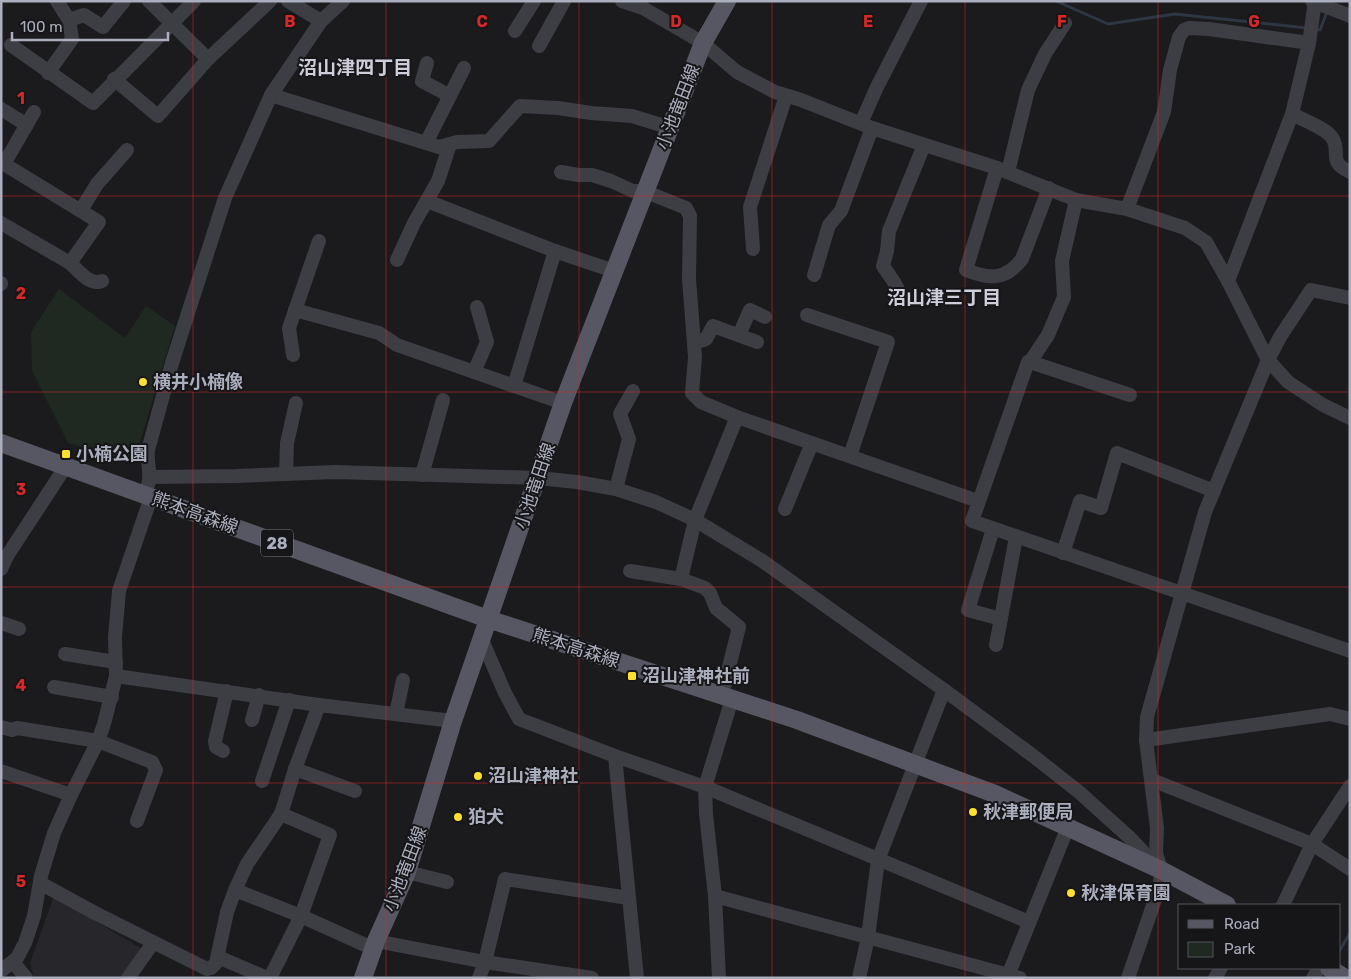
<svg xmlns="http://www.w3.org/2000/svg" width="1351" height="979" font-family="Rubik,'Noto Sans JP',sans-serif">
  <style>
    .built { fill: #27262a }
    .green { fill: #1f2922 }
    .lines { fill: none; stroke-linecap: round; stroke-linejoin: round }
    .stream { stroke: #2e3643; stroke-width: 3 }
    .minor { stroke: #3d3d44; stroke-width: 14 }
    .major { stroke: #565762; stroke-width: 18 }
    .grid { fill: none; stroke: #d62828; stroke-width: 1; stroke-opacity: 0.55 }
    .poi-dot { fill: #ffe030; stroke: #161518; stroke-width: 2 }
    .labels { text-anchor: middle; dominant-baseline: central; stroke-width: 4; stroke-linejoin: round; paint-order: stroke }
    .shield { fill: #161518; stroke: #7e808c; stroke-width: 1 }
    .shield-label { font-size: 16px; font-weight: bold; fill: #abaebd }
    .street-label { font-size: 18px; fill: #abaebd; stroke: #161518 }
    .poi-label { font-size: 18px; font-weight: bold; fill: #abaebd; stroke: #161518; text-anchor: start }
    .neighbourhood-label { font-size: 19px; font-weight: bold; fill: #cdced9; stroke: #161518 }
    .grid-label { font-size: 16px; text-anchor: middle; font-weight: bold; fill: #d62828; stroke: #161518; stroke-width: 4; stroke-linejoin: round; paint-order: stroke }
  </style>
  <rect width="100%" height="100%" fill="#1b1a1d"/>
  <path class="built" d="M54 896 142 949 121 978H34L30 963Z"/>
  <path class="green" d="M59 289 125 338 146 306 175 326 134 462 68 443 32 371 31 332Z"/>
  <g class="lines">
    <g class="stream">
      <path d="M1056 1 1108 24 1175 14 1307 28"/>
      <path d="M1315 29 1320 30 1327 12"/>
      <path d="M1340 950 1350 933"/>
    </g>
    <g class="minor">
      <path d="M149 1 208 59"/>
      <path d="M288 1 321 21"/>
      <path d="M622 1 643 8 703 43 737 72 775 92 801 100 872 128 997 168 1076 200 1127 209 1185 228 1206 242 1228 281 1268 360 1288 382 1323 405 1350 418"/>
      <path d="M1312 1 1350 16"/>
      <path d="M69 20 84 15 103 27 124 1"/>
      <path d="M515 31 534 1"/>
      <path d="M11 45 93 103 194 1"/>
      <path d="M539 46 564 1"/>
      <path d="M427 63 422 81 450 96"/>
      <path d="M48 73 72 39 69 20 57 1"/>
      <path d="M114 79 158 116 208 59 270 1"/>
      <path d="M271 95 439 147 457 142 489 141 520 106 558 108 591 113 632 116 671 128"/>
      <path d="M1 109 27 125"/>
      <path d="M1292 114C1303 120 1328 129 1333 139 1341 154 1327 161 1350 172"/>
      <path d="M861 123 877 87 921 1"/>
      <path d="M426 143 464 68"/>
      <path d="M997 168 966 270C989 279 1005 281 1022 259L1049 188"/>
      <path d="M561 172 578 175H592L611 181 633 191H644L686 208 690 216 689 279 695 357 692 393 701 402 737 417 978 501"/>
      <path d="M1008 172 1028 90 1045 54 1065 23"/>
      <path d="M1076 200 1062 261 1064 297 1048 335 1030 362H1028L972 521 1350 651"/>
      <path d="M427 201 555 251 614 271"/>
      <path d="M1127 209 1164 112 1170 70 1179 37 1184 30 1189 28 1209 29 1309 43"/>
      <path d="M81 210 97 184 127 150"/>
      <path d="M1 223 70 263 99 222 4 164 34 112"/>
      <path d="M753 249 750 207 786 96"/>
      <path d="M397 260 414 223 438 181 450 144"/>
      <path d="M70 263C79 271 90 286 102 281"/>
      <path d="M814 275 829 225 841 211 872 128"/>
      <path d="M1228 281 1292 114 1309 43 1315 1"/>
      <path d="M1 283V284"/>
      <path d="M903 299 894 282 883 266 887 251 889 231 924 145"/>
      <path d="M295 310 379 333 397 345 563 403"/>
      <path d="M807 315 888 342 850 456"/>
      <path d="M739 335 750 310 765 317"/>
      <path d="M694 343 706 339 713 326 757 342"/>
      <path d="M293 355 289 328 319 241"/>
      <path d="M1030 362 1130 395"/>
      <path d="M474 372 487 342 477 307"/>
      <path d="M514 386 555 251"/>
      <path d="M286 474 287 443 296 403"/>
      <path d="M422 475 443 400"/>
      <path d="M151 477 236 476 335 472 538 478 577 482 616 489 656 502 695 520 761 560 944 690 1032 755 1079 792 1130 838 1157 866"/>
      <path d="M148 485C152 473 146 462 148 450L172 363 225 198 271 95 321 21 343 1"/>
      <path d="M616 489 629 439 620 414 633 391"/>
      <path d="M785 509 812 443"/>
      <path d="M993 529 968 610 1001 619"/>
      <path d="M1063 553 1080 501 1101 508 1117 453 1214 491"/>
      <path d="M1 569 7 556 66 466"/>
      <path d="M630 571 681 579 705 588 710 593 716 608 739 627 722 695"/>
      <path d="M681 579 695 520 737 417"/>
      <path d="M1 623 19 629"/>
      <path d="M482 640 505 693 519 719 615 756 705 787 1029 922"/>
      <path d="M996 645 1016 537"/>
      <path d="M65 654 116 662"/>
      <path d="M116 676 319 705 453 721"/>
      <path d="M54 687 112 697"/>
      <path d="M396 714 403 680"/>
      <path d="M252 720 259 695"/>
      <path d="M1 727 12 730 17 728 98 741 152 762 156 770 137 821"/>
      <path d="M1146 740 1330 714 1350 719"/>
      <path d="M223 751 216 747 215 741 227 691"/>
      <path d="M615 756 637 978"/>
      <path d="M295 769 355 791"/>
      <path d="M1 771 71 795"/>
      <path d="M1152 780 1312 844 1350 869"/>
      <path d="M262 781 289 700"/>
      <path d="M407 872 447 882"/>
      <path d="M40 883 95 913 207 969 211 968 216 963 227 912 235 890 301 916 374 949"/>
      <path d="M235 890 247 864 281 814 295 769 319 705"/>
      <path d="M715 896 1020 978"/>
      <path d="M1283 905 1312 844 1350 786"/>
      <path d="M376 941 485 962 592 978"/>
      <path d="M218 957 267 978"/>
      <path d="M13 962 26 978"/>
      <path d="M1 971 17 958 25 943 34 916 41 876 54 833 71 795 98 741 104 724 116 676 115 637 119 591 151 497"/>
      <path d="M128 978 153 943"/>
      <path d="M270 978 301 916 330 835 281 814"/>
      <path d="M479 978 485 962 505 879 629 898"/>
      <path d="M719 978 715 896 706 814 705 787 732 699"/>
      <path d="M859 978 868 937 878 860 944 690"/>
      <path d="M1007 978 1068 827"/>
      <path d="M1128 978 1160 885 1161 870 1156 853 1157 828 1146 740 1147 717 1205 512 1268 360 1280 337 1311 290 1350 298"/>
      <path d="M1215 978 1221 968"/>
      <path d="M1313 978 1319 968"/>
    </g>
    <g class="major">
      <path d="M1 443 488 619 797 720 995 794 1161 870 1227 905"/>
      <path d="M1329 968 1345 978"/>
      <path d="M363 978 376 941 407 872 453 721 563 403 703 43 727 1"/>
    </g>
  </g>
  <path class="grid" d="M193 1V978M386 1V978M579 1V978M772 1V978M965 1V978M1158 1V978M1 196H1350M1 392H1350M1 587H1350M1 783H1350"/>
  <g class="poi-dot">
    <circle cx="143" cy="382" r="5"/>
    <rect x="61" y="449" width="10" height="10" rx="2.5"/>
    <rect x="627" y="671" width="10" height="10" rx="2.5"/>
    <circle cx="478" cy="776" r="5"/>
    <circle cx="973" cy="812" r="5"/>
    <circle cx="458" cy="817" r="5"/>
    <circle cx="1071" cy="893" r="5"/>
  </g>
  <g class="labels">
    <rect class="shield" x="261" y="529.5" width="32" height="27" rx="4"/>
    <g class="shield-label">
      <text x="277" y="543">28</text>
    </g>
    <g class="street-label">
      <text transform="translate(678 107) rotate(-69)">小池竜田線</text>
      <text transform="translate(535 486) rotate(-71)">小池竜田線</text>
      <text transform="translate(195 513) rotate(20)">熊本高森線</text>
      <text transform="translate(576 648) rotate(18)">熊本高森線</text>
      <text transform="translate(405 869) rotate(-69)">小池竜田線</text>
    </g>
    <g class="poi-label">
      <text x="153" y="382">横井小楠像</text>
      <text x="76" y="454">小楠公園</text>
      <text x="642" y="676">沼山津神社前</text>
      <text x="488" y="776">沼山津神社</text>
      <text x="983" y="812">秋津郵便局</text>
      <text x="468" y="817">狛犬</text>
      <text x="1081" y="893">秋津保育園</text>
    </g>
    <g class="neighbourhood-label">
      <text x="355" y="67">沼山津四丁目</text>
      <text x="944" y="297">沼山津三丁目</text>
    </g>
  </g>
  <g class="grid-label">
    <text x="290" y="27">B</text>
    <text x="482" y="27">C</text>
    <text x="676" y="27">D</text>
    <text x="868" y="27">E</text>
    <text x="1062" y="27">F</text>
    <text x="1254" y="27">G</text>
    <text x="21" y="104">1</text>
    <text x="21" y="299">2</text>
    <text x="21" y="495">3</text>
    <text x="21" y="691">4</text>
    <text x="21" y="887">5</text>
  </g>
  <rect width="1351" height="979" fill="none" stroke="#abaebd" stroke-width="5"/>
  <rect x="1178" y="904" width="162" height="65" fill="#161518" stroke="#52525a"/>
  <rect x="1188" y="920" width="25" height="8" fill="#565762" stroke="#52525a"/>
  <text x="1224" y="929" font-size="15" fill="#abaebd">Road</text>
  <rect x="1188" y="942" width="25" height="15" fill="#1f2922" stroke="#52525a"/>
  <text x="1224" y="954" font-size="15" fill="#abaebd">Park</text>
  <path d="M12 32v8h156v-8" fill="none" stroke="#abaebd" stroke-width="2.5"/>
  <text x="20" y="32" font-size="15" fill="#abaebd" stroke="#161518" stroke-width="4" paint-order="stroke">100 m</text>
</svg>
